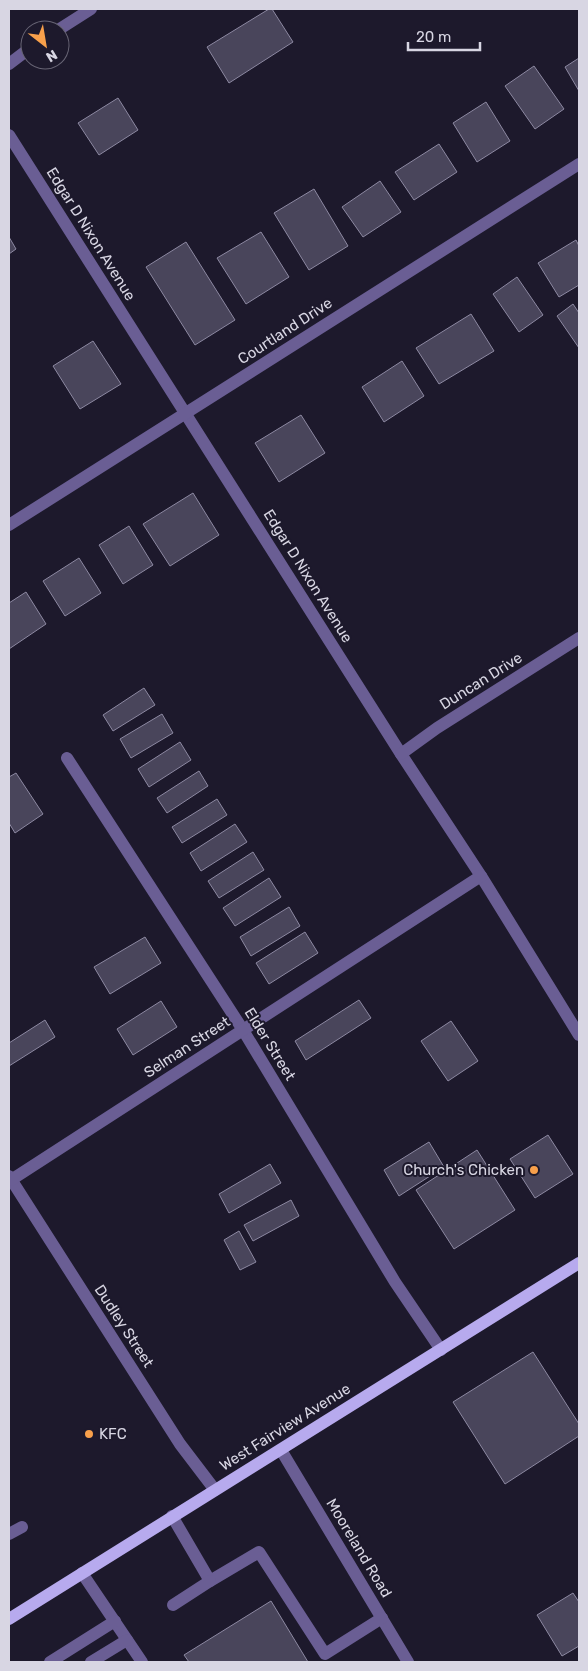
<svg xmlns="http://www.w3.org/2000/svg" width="588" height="1671" font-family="Rubik,sans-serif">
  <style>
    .building { fill: #49455b; stroke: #8d89a2 }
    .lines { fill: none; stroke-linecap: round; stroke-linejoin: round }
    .minor { stroke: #6a5e94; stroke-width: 12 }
    .major { stroke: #b7aaee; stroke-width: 12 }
    .poi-dot { fill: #f8a04b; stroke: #1d192c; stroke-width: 2 }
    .labels { text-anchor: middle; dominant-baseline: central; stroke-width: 4; stroke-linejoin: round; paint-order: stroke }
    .street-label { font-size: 15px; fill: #d8d6e3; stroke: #1d192c }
    .poi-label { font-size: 15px; fill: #d8d6e3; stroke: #1d192c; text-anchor: end }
  </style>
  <rect width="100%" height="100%" fill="#1d192c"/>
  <g class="building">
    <path d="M269 9H272L293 42 229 83 207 47Z"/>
    <path d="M579 58V91L565 67Z"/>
    <path d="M534 66 564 109 535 129 505 86Z"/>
    <path d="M118 98 138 130 99 155 78 123Z"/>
    <path d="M486 102 510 141 477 162 453 123Z"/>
    <path d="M439 144 457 172 414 200 395 172Z"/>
    <path d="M380 181 401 212 363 237 342 207Z"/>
    <path d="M314 189 348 246 309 270 274 213Z"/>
    <path d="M261 232 289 277 246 304 217 258Z"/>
    <path d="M9 237 16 249 9 254Z"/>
    <path d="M576 240 579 246V285L559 297 538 263Z"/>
    <path d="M186 242 235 320 195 345 146 267Z"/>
    <path d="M517 277 543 315 519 332 493 294Z"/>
    <path d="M573 304 579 313V348L557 316Z"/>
    <path d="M471 314 494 351 439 384 416 348Z"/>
    <path d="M93 341 121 384 80 409 53 366Z"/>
    <path d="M402 361 424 396 384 422 362 387Z"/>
    <path d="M301 415 325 453 279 482 255 443Z"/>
    <path d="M193 493 219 535 170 566 143 524Z"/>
    <path d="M129 526 153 565 123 584 99 545Z"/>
    <path d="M79 558 101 593 65 616 43 581Z"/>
    <path d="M26 592 46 624 9 649V603Z"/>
    <path d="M144 688 155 705 113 731 103 715Z"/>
    <path d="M162 714 173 733 131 758 120 739Z"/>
    <path d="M180 742 191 760 149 787 138 769Z"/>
    <path d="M199 771 208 786 167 813 157 798Z"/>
    <path d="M16 773 43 814 15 833 9 823V777Z"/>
    <path d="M217 799 227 815 182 843 172 827Z"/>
    <path d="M235 824 247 842 201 871 190 853Z"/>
    <path d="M253 852 264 870 219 898 208 881Z"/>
    <path d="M269 878 281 897 235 926 223 908Z"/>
    <path d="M289 907 300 926 251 956 240 937Z"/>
    <path d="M305 932 318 953 269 984 256 963Z"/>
    <path d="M145 937 161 963 110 994 94 967Z"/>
    <path d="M359 1000 371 1018 306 1060 295 1041Z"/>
    <path d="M161 1001 177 1027 133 1055 117 1029Z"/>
    <path d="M45 1020 55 1037 9 1066V1043Z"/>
    <path d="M451 1021 478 1061 448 1081 421 1041Z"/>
    <path d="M548 1135 573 1174 535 1198 510 1159Z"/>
    <path d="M429 1142 444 1167 399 1196 384 1170Z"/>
    <path d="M477 1150 515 1210 454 1249 416 1190Z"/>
    <path d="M270 1164 281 1183 229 1213 219 1194Z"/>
    <path d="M291 1200 299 1216 253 1241 244 1225Z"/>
    <path d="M239 1231 256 1262 240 1270 224 1240Z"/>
    <path d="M533 1352 579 1424V1436L505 1484 453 1402Z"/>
    <path d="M573 1593 579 1602V1646L562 1656 537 1615Z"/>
    <path d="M271 1601 308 1662H189L184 1655Z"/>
  </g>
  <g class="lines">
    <g class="minor">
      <path d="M58 30 91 9"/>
      <path d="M9 64 30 48"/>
      <path d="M9 135 401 754 481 876 579 1035"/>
      <path d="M9 525 579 164"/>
      <path d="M401 754 437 728 579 638"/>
      <path d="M67 758 243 1030 395 1282 441 1350"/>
      <path d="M9 1176 180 1444 215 1490"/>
      <path d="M11 1180 481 876"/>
      <path d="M281 1450 408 1662"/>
      <path d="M172 1516 210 1581 259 1552 325 1654 382 1618"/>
      <path d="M9 1534 22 1527"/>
      <path d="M82 1573 142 1662"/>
      <path d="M173 1605 210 1581"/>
      <path d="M50 1662 115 1621"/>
      <path d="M91 1662 127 1640"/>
    </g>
    <path class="major" d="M9 1619 579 1263"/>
  </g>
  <g class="poi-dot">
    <circle cx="534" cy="1170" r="5"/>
    <circle cx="89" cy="1434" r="5"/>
  </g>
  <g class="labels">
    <g class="street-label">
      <text transform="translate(91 234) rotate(58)">Edgar D Nixon Avenue</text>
      <text transform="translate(285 331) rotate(-33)">Courtland Drive</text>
      <text transform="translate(308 576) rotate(58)">Edgar D Nixon Avenue</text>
      <text transform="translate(481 681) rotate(-32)">Duncan Drive</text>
      <text transform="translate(270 1044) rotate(58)">Elder Street</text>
      <text transform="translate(187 1047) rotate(-33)">Selman Street</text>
      <text transform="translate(124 1326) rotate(57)">Dudley Street</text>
      <text transform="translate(285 1427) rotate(-32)">West Fairview Avenue</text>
      <text transform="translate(359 1548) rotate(59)">Mooreland Road</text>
    </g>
    <g class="poi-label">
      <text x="524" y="1170">Church's Chicken</text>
      <text x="99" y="1434" text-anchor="start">KFC</text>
    </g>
  </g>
  <rect width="588" height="1671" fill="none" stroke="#d8d6e3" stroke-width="20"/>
  <g transform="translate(45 45) rotate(149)"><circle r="24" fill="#1d192c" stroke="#686575"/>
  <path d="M0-4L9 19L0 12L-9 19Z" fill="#f8a04b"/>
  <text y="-8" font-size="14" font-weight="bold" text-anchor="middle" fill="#d8d6e3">N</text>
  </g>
  <path d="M408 42v8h72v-8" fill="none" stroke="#d8d6e3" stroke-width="2.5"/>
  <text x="416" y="42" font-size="15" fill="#d8d6e3" stroke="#1d192c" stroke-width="4" paint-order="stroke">20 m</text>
</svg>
